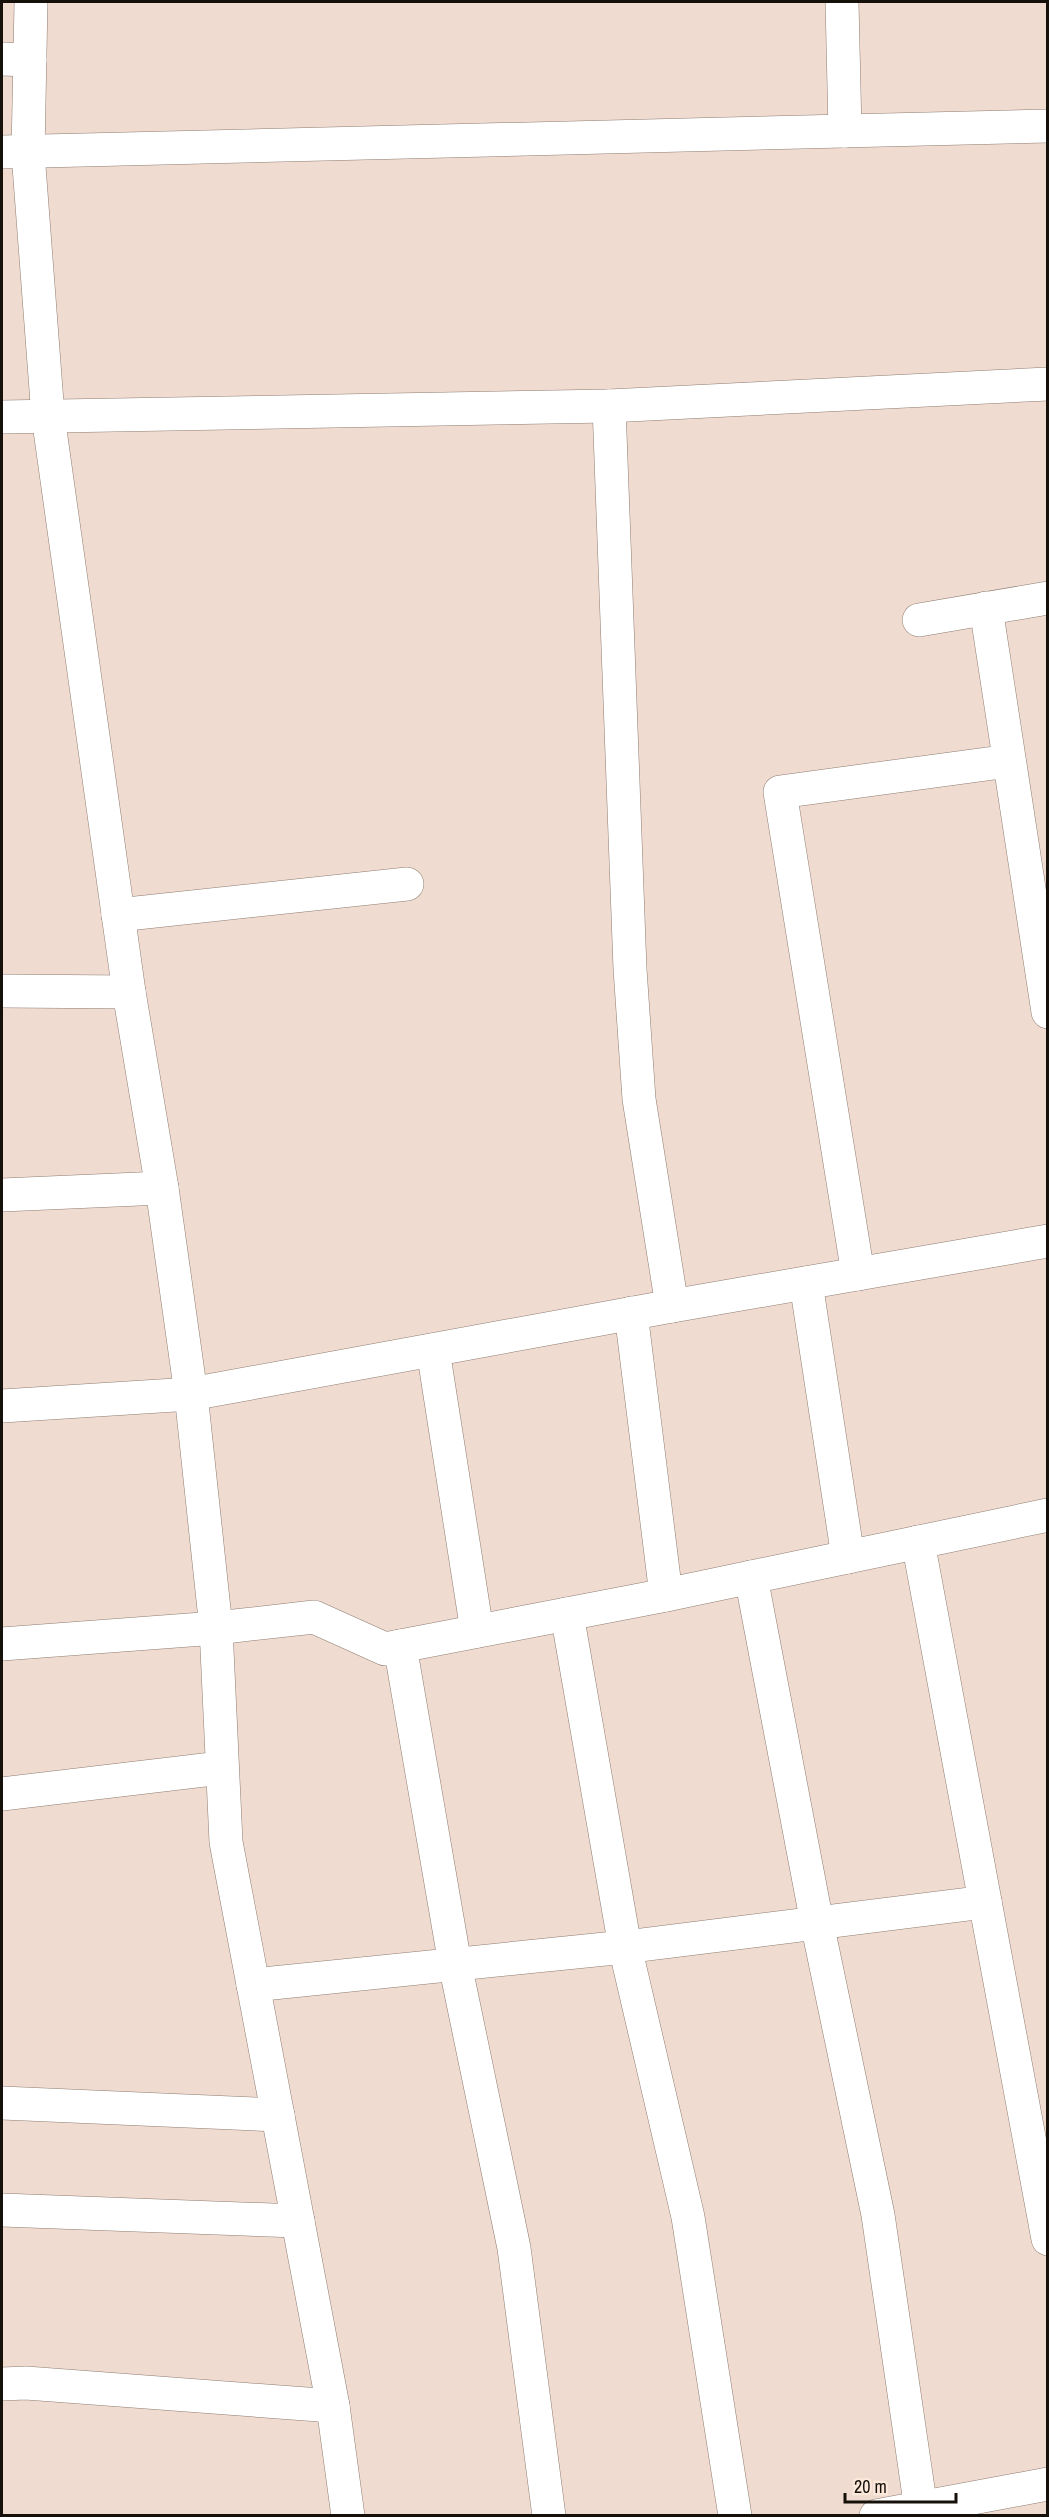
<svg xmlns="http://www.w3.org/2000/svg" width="1049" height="2517" font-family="'Archivo Narrow',sans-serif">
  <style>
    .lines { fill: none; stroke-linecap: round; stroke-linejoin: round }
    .minor-casing { stroke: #8f7d72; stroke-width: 34 }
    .tertiary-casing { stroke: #8f7d72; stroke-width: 34 }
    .minor { stroke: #fff; stroke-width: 33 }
    .tertiary { stroke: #fff; stroke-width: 33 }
  </style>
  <rect width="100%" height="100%" fill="#efdbcf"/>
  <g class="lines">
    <g class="minor-casing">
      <g id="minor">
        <path d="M842 2 845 131"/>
        <path d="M2 59 30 60"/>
        <path d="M2 152 1048 126"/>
        <path d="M2 417 609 406"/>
        <path d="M986 608 1048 1012"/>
        <path d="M919 620 1048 598"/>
        <path d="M118 915 407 884"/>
        <path d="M2 991 129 992"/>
        <path d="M2 1195 162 1188"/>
        <path d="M858 1274 780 792 1009 761"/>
        <path d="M806 1283 848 1557"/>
        <path d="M672 1306 639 1099 630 969 609 406 1048 384"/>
        <path d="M631 1313 666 1595"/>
        <path d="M433 1350 477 1631"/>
        <path d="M2 1406 191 1394 672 1306 1048 1241"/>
        <path d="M918 1542 1048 2239"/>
        <path d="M751 1577 817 1923 878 2215 922 2516"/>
        <path d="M567 1614 625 1947 688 2217 735 2516"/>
        <path d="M2 1644 216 1628 314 1617 385 1649 666 1595 1048 1515"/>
        <path d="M400 1646 455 1964 514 2248 549 2516"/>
        <path d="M2 1794 221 1768"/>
        <path d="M253 1985 625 1947 985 1902"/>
        <path d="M2 2103 278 2115"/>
        <path d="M2 2210 298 2221"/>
        <path d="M2 2384 26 2383 333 2406"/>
        <path d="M876 2516 1048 2484"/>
      </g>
    </g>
    <g class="tertiary-casing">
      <path id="tertiary" d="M31 2 28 153 48 416 129 992 162 1188 191 1394 216 1628 226 1842 333 2406 348 2516"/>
    </g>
    <use href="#minor" class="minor"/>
    <use href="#tertiary" class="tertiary"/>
  </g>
  <rect width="1049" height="2517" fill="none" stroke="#16100b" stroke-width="6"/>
  <path d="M845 2493v9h111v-9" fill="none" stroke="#16100b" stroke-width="3"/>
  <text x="854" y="2493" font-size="18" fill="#16100b" stroke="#fde8dc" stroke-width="4.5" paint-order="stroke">20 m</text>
</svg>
